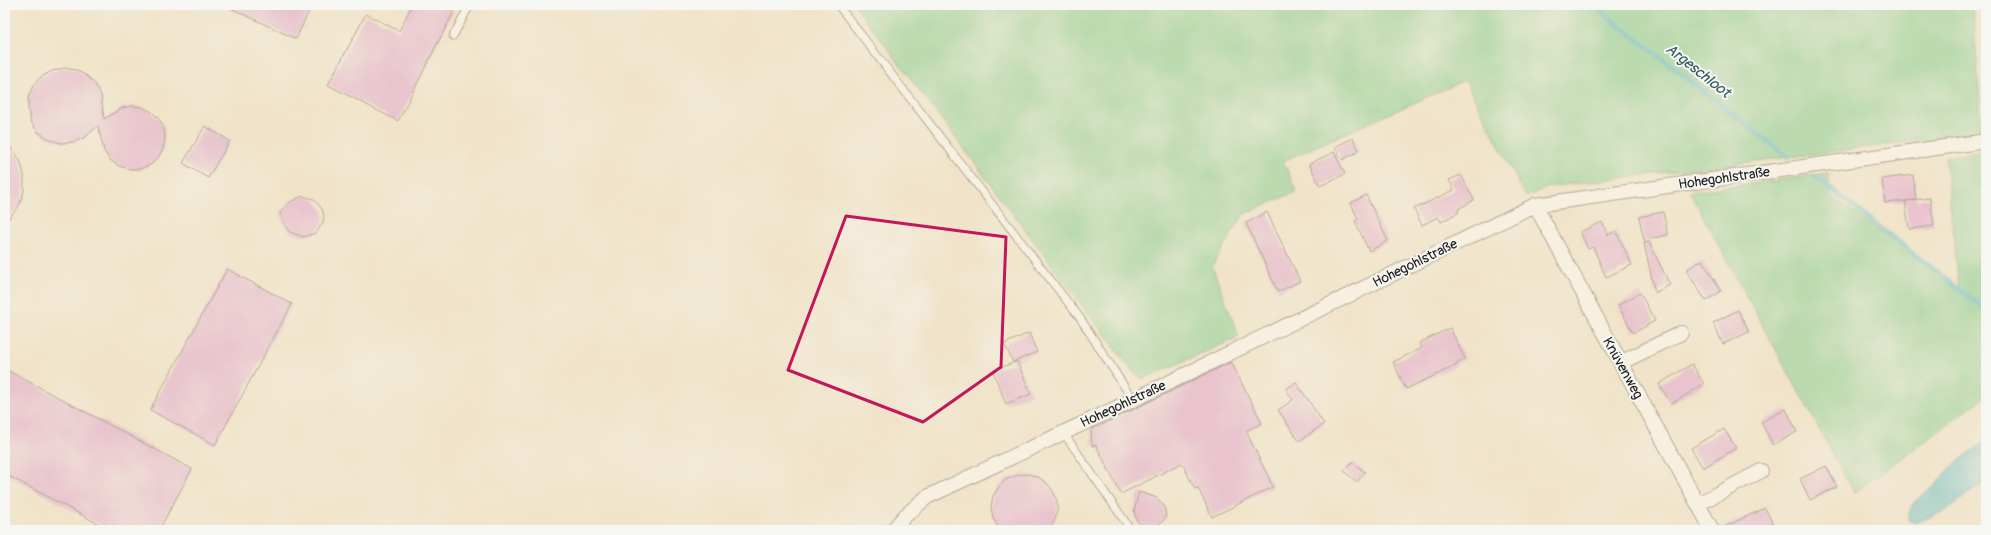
<svg xmlns="http://www.w3.org/2000/svg" width="1991" height="535" font-family="Pangolin,sans-serif">
  <style>
    .green { fill: #7bcf91; stroke: #4c7656 }
    .water { fill: #4db8c9; stroke: #346a72 }
    .lines { fill: none; stroke-linecap: round; stroke-linejoin: round }
    .stream { stroke: #4db8c9; stroke-width: 5 }
    .building { fill: #e09ed5 }
    .service-casing { stroke: #666259; stroke-width: 9 }
    .minor-casing { stroke: #666259; stroke-width: 16 }
    .service { stroke: #fff; stroke-width: 7 }
    .minor { stroke: #fff; stroke-width: 14 }
    .marked { fill: none; stroke: #c2185b; stroke-width: 3; stroke-linejoin: round }
    .labels { text-anchor: middle; dominant-baseline: central; stroke-width: 4; stroke-linejoin: round; paint-order: stroke }
    .street-label { font-size: 14px; fill: #1c1c1c; stroke: #f6f6f2 }
    .water-label { font-size: 15px; font-style: italic; fill: #305a61; stroke: #f6f6f2 }
  </style>
  <rect width="100%" height="100%" fill="#f6f6f2"/>
  <filter id="ink" filterUnits="userSpaceOnUse"><feTurbulence type="fractalNoise" baseFrequency=".025" numOctaves="2"/><feDisplacementMap in="SourceGraphic" scale="8" xChannelSelector="R" yChannelSelector="G"/><feConvolveMatrix kernelMatrix="1 2 1 2 8 2 1 2 1" color-interpolation-filters="sRGB"/></filter>
  <filter id="wash" filterUnits="userSpaceOnUse"><feTurbulence type="fractalNoise" baseFrequency=".012" numOctaves="4" result="noise"/><feDisplacementMap in="SourceGraphic" scale="16" xChannelSelector="R" yChannelSelector="G"/><feGaussianBlur stdDeviation="0.9" result="paint"/><feColorMatrix in="noise" values="0 0 0 0 0 0 0 0 0 0 0 0 0 0 0 0 0 1.4 0 .05"/><feComposite in="paint" operator="in"/></filter>
  <g filter="url(#wash)">
    <rect width="100%" height="100%" fill="#f0e3c9"/>
    <g class="green">
      <path d="M855 5H1973L1982 133 1548 187 1526 197 1465 80 1283 161 1297 191 1243 215 1212 266 1239 337 1143 379 1133 372Z"/>
      <path d="M1986 150V396L1854 493 1690 192 1828 173 1831 196 1959 288 1945 157Z"/>
    </g>
    <path class="water" d="M1986 441V478L1981 485 1945 511 1916 523 1908 520V513L1914 502 1935 485 1953 465Z"/>
    <g class="lines">
      <g class="stream">
        <path d="M1593 5 1788 157"/>
        <path d="M1815 177 1986 310"/>
      </g>
    </g>
    <g id="blocks">
      <g class="building">
        <path d="M224 5H296L309 11 296 39Z"/>
        <path d="M412 5H441L454 11 398 121 328 85 366 14 399 31Z"/>
        <path d="M64 68 76 70 87 76 95 84 101 95 104 119 122 108 132 106 142 107 152 112 159 119 164 128 165 138 163 149 158 158 150 165 140 169H129L119 166 110 160 104 151 98 126 84 138 73 142 61 143 49 139 38 132 31 122 28 110V98L33 86 41 77 52 71Z"/>
        <path d="M205 126 230 141 208 178 183 163Z"/>
        <path d="M1353 138 1359 151 1342 160 1335 147Z"/>
        <path d="M5 139 20 160 24 175V191L19 206 5 223Z"/>
        <path d="M1334 152 1345 174 1320 186 1309 164Z"/>
        <path d="M1461 175 1474 200 1458 209 1459 212 1441 222 1438 217 1422 225 1414 209 1454 190 1449 180Z"/>
        <path d="M1913 175 1916 200 1885 203 1882 179Z"/>
        <path d="M1366 195 1388 241 1369 251 1355 221 1358 219 1351 203Z"/>
        <path d="M302 196 314 199 322 209 324 216 323 222 316 233 303 237 290 232 286 227 280 213 290 202Z"/>
        <path d="M1930 198 1934 226 1909 229 1905 201Z"/>
        <path d="M1267 212 1300 281 1278 292 1246 223Z"/>
        <path d="M1663 212 1668 235 1644 240 1639 217Z"/>
        <path d="M1602 222 1608 235 1616 231 1632 265 1606 277 1593 247 1588 249 1580 232Z"/>
        <path d="M1649 242 1670 285 1655 293 1644 243Z"/>
        <path d="M1702 260 1721 291 1706 301 1686 270Z"/>
        <path d="M227 269 292 304 215 445 150 410Z"/>
        <path d="M1640 293 1655 321 1633 333 1618 305Z"/>
        <path d="M1738 310 1749 332 1723 344 1713 323Z"/>
        <path d="M1450 328 1465 359 1456 364 1457 365 1406 389 1393 362 1422 348 1419 343Z"/>
        <path d="M1029 333 1037 352 1013 362 1004 344Z"/>
        <path d="M1017 361 1031 394 1006 404 993 371Z"/>
        <path d="M1231 362 1262 423 1246 431 1273 487 1212 517 1198 488 1195 489 1182 463 1121 494 1096 445 1092 446 1091 430Z"/>
        <path d="M1692 364 1704 384 1671 404 1659 384Z"/>
        <path d="M5 369 192 469 159 530H110L5 474Z"/>
        <path d="M1296 382 1324 424 1299 441 1278 410 1293 400 1286 389Z"/>
        <path d="M1786 409 1797 432 1773 445 1761 422Z"/>
        <path d="M1724 429 1736 448 1703 468 1691 448Z"/>
        <path d="M1352 462 1365 472 1357 482 1344 471Z"/>
        <path d="M1826 466 1837 487 1810 500 1800 479Z"/>
        <path d="M1028 474 1038 477 1047 483 1053 491 1057 501V512L1054 522 1048 530H1000L993 518 991 507 993 496 999 486 1007 479 1018 475Z"/>
        <path d="M1139 492 1157 498 1164 506 1166 515 1164 520 1156 527H1145L1137 521 1134 511Z"/>
        <path d="M1765 508 1776 530H1720V529Z"/>
      </g>
    </g>
  </g>
  <g filter="url(#ink)">
    <use href="#blocks" fill-opacity="0" stroke="#666259" stroke-width="1"/>
    <g class="lines">
      <g class="service-casing">
        <g id="service">
          <path d="M838 5 1080 318 1133 400"/>
          <path d="M453 36 470 5"/>
          <path d="M1063 432 1131 530"/>
        </g>
      </g>
      <g class="minor-casing">
        <g id="minor">
          <path d="M1535 205 1712 530"/>
          <path d="M1620 363 1681 333"/>
          <path d="M1698 504 1761 471"/>
          <path d="M893 530 905 516 927 497 1133 400 1535 205 1986 141"/>
        </g>
      </g>
      <use href="#service" class="service"/>
      <use href="#minor" class="minor"/>
    </g>
  </g>
  <path d="M0 0H1991V535H0ZM846 216 1006 237 1001 367 923 422 788 370Z" fill="#f0e3c9" fill-opacity=".55" fill-rule="evenodd"/>
  <path class="marked" d="M846 216 1006 237 1001 367 923 422 788 370Z"/>
  <g class="labels">
    <g class="street-label">
      <text transform="translate(1724 178) rotate(-8)">Hohegohlstraße</text>
      <text transform="translate(1415 263) rotate(-26)">Hohegohlstraße</text>
      <text transform="translate(1623 368) rotate(61)">Knüvenweg</text>
      <text transform="translate(1123 404) rotate(-25)">Hohegohlstraße</text>
    </g>
    <g class="water-label">
      <text transform="translate(1698 71) rotate(38)">Argeschloot</text>
    </g>
  </g>
  <rect width="1991" height="535" fill="none" stroke="#f6f6f2" stroke-width="20"/>
</svg>
